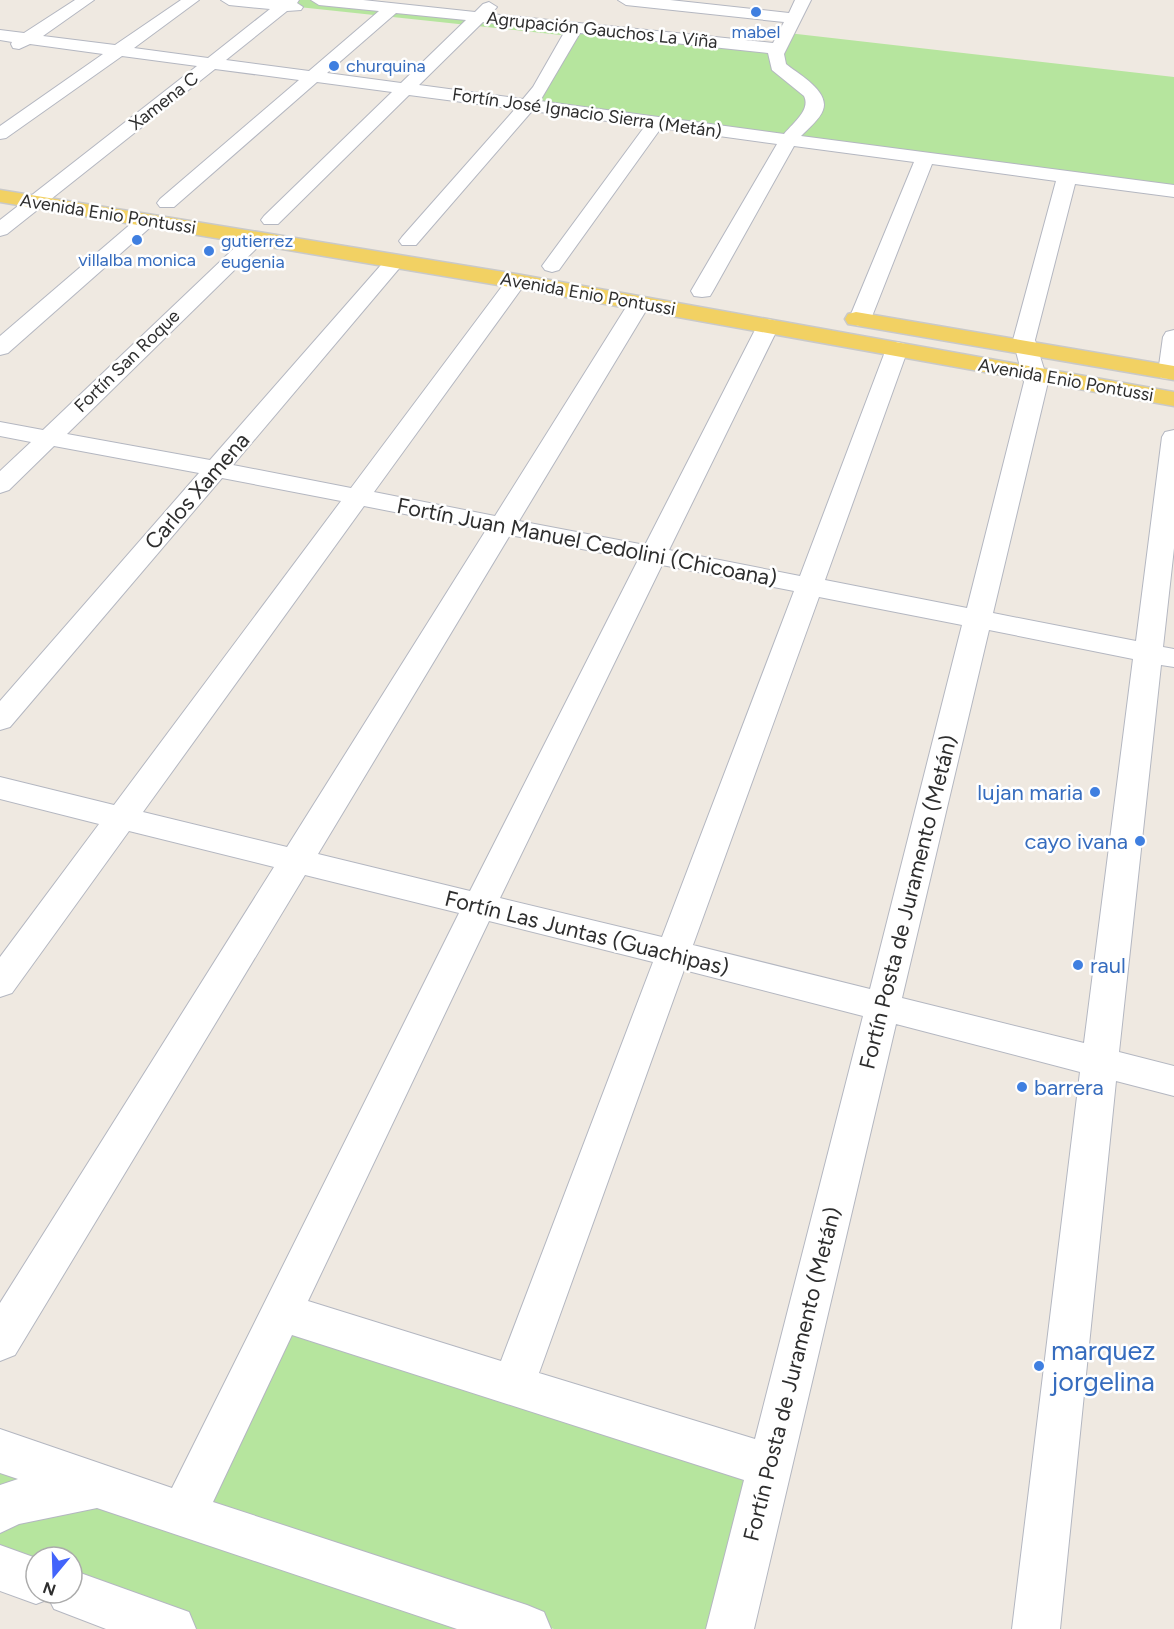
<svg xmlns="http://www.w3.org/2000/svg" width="1174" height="1629" font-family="Figtree,sans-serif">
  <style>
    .green { fill: #b6e59e }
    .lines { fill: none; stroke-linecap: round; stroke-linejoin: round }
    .minor-casing { stroke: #b4b7c1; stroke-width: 2 }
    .major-casing { stroke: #c9c9c9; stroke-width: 3 }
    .minor { fill: #fff; fill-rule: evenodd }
    .major { fill: #f2d163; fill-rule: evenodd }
    .shop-dot { fill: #3f7fe0; stroke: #fff; stroke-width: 2 }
    .labels { text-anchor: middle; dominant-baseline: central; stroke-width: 5; stroke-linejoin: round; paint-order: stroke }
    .far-street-label { font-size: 18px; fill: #2e2e2e; stroke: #fff }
    .far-shop-label { font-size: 18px; fill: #366cbe; stroke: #fff }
    .street-label { font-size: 22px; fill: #2e2e2e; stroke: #fff }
    .shop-label { font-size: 22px; fill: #366cbe; stroke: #fff; text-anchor: end }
    .near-shop-label { font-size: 27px; fill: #366cbe; stroke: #fff; text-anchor: start }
  </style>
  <rect width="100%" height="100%" fill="#efe9e1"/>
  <g class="green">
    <path d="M234 0H317L779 49 788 33 1174 77V190L531 104 570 36Z"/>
    <path d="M284 1320 757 1470 720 1629H554L196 1507Z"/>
    <path d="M0 1449 528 1629H179L72 1591V1557H36V1578L0 1565Z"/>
  </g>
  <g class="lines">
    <g class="minor-casing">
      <g id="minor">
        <path d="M75 0H94L43 36 115 45 181 0H199L134 48 208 58 270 9 229 5 221 0H299L297 3 303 7 301 10 287 11 226 60 309 71 379 11 319 5 311 0H363L475 12 483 4 489 2 497 7 491 14 773 43 784 22 626 5 618 0H670L789 13 795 0H811L784 54 786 64C798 74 830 91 823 110 820 119 808 129 801 136L1174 185V197L1075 184 1035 340 1048 382 993 613 1136 641 1162 437 1165 432 1174 430V548L1163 647 1174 649V667L1161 665 1119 1052 1174 1066V1096L1116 1081 1060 1629H1012L1080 1072 896 1024 754 1629H706L744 1480 292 1335 213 1502 527 1605 544 1612 551 1629H457L97 1508 19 1524 0 1533V1485L18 1479 0 1473V1429L172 1488 459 913 305 875 15 1355 0 1361V1303L274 867 129 831 12 993 0 997V957L99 824 0 799V777L114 805 341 501 222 478 10 727 0 730V701L199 473 54 446 9 490 0 493V471L31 442 0 436V422L43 430 248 235H262L265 239 262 243 67 434 210 460 388 257 395 255 402 257 405 261 402 265 233 465 351 488 509 277 516 275 523 277 527 281 374 492 495 516 628 304 631 299 639 298 647 299 650 304 519 521 645 545 757 326 760 321 768 319 776 321 779 326 669 550 800 576 886 349 889 344 897 342 905 344 908 349 825 580 967 608 1024 382 1013 340 1056 181 932 164 871 319 868 324 860 326 852 324 849 319 914 162 794 146 713 291 710 296 702 297 694 296 691 291 777 144 661 128 559 270 552 272 545 270 542 266 645 126 532 111 416 245H402L399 241 402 237 515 109 409 95 278 224H264L261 220 264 216 392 92 317 82 174 207H160L157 203 160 199 299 80 215 69 7 234 0 236V220L197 66 122 56 6 138 0 139V126L103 54 30 44 19 49 13 48 11 44 12 42 0 40V30L24 33ZM396 13 466 20 401 83 327 73ZM483 22 565 31 533 87 523 99 419 85ZM580 33 768 53 772 70 804 96C811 110 793 123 784 134L540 101ZM364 506 486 530 287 847 143 812ZM510 535 638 560 470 891 318 854ZM662 565 794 591 662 937 500 898ZM819 597 962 625 870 989 693 945ZM989 630 1133 659 1084 1043 902 998ZM489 921 653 962 501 1361 308 1301ZM684 970 863 1016 755 1439 539 1373Z"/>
        <path d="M147 214 154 216 157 220 154 224 8 353 0 355V336L140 216Z"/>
        <path d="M1174 330V379L1161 378 1158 373 1163 337 1166 332Z"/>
        <path d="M0 1545 36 1558V1593H72V1570L189 1612 196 1629H106L54 1609 49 1599 36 1604 0 1591Z"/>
      </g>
    </g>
    <g class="major-casing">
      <g id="major">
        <path d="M0 190 516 274 1174 392V406L516 288 0 202Z"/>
        <path d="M856 312 1174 366V380L848 324 845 319 848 314Z"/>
      </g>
    </g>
    <use href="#minor" class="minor"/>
    <use href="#major" class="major"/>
  </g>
  <g class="shop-dot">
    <circle cx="756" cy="12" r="6"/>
    <circle cx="334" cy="66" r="6"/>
    <circle cx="137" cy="240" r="6"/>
    <circle cx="209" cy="251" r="6"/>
    <circle cx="1095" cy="792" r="6"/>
    <circle cx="1140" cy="841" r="6"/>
    <circle cx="1078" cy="965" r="6"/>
    <circle cx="1022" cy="1087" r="6"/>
    <circle cx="1039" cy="1366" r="6"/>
  </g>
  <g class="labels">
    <g class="far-street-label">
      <text transform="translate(602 30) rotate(6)">Agrupación Gauchos La Viña</text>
      <text transform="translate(164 101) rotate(-38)">Xamena C</text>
      <text transform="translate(587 113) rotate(8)">Fortín José Ignacio Sierra (Metán)</text>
      <text transform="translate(108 214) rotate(9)">Avenida Enio Pontussi</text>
      <text transform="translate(588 294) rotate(10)">Avenida Enio Pontussi</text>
      <text transform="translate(127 361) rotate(-44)">Fortín San Roque</text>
      <text transform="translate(1066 380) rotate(10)">Avenida Enio Pontussi</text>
    </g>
    <g class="far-shop-label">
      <text x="756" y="32">mabel</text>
      <text x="346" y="66" text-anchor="start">churquina</text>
      <text x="221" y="241" text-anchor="start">gutierrez<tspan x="221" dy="21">eugenia</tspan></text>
      <text x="137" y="260">villalba monica</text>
    </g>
    <g class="street-label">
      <text transform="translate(197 491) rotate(-49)">Carlos Xamena</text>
      <text transform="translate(587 542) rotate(11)">Fortín Juan Manuel Cedolini (Chicoana)</text>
      <text transform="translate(908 902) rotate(-76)">Fortín Posta de Juramento (Metán)</text>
      <text transform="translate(587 933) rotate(14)">Fortín Las Juntas (Guachipas)</text>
      <text transform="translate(792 1374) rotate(-76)">Fortín Posta de Juramento (Metán)</text>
    </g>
    <g class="shop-label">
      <text x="1083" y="792">lujan maria</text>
      <text x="1128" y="841">cayo ivana</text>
      <text x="1090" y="965" text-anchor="start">raul</text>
      <text x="1034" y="1087" text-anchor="start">barrera</text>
    </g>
    <g class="near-shop-label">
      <text x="1051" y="1350">marquez<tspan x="1051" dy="31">jorgelina</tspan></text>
    </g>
  </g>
  <g transform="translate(54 1575) rotate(199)"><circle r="28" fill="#ffffff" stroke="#ababab" stroke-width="1.5"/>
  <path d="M0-4.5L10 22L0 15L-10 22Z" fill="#4264fb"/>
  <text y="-9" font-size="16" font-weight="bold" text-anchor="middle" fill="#2e2e2e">N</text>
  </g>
</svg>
